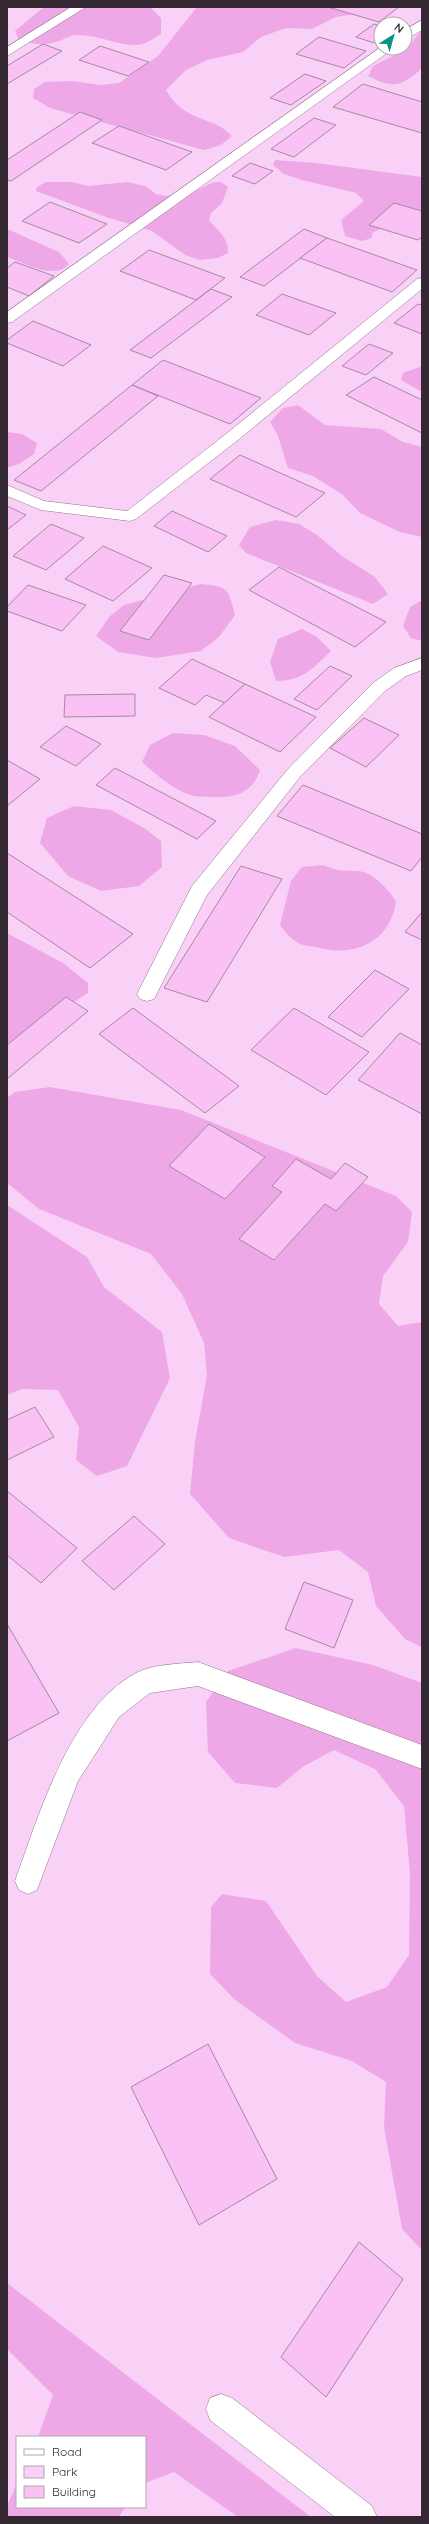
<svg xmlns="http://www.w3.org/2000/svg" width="429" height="2524" font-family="Quicksand,sans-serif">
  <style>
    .green { fill: #fad1f6; fill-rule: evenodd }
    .forest { fill: #eea8e8 }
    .building { fill: #fac1f5; stroke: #a489a1 }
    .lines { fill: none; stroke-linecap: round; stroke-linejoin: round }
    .minor-casing { stroke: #8f748c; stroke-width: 1 }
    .minor { fill: #fff; fill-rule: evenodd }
  </style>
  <rect width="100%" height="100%" fill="#fef1fc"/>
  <path class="green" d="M7 7H422V2517H7ZM381 24H405V48H381ZM17 2437H145V2507H17Z"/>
  <g class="forest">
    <path d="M44 7H150L161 18V34C153 39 145 45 136 45 115 45 97 34 75 35 68 36 62 41 55 42 43 46 30 44 19 40L15 31Z"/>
    <path d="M197 7H398L336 17 312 29 286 28 261 37 243 52 207 60 186 70 166 90C184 123 213 115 232 136L221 145 204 150 50 108 33 98 34 89 45 82 72 81 101 85 119 83 158 56Z"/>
    <path d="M422 29V68C401 88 392 88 368 76L373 66 407 49Z"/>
    <path d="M275 160 316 163 422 177V209L372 233V238L362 241 345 236 341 220 364 201 356 193 302 180 284 174 273 165Z"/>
    <path d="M46 182H71L89 186 127 182 145 186 156 194 166 196 195 191 214 182H221L228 187 222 203 211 213 209 221C219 230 229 239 228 253L218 258 200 260 185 255 152 231 109 218 36 191 37 187Z"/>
    <path d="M7 229 59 252 69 264C55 281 24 263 7 257Z"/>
    <path d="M422 366V392L401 380 403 373Z"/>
    <path d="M298 405 325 425 381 429 403 442 422 447V537L400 532 360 513 343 495 313 476 288 468 278 436 270 422 283 408Z"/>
    <path d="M7 432 22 434 37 443 34 454 19 464 7 468Z"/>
    <path d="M276 520 299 524 317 535 342 556 375 577 388 594 373 604 246 553 239 545 250 527Z"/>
    <path d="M201 584C229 587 228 588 235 615L219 637 201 651 156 658 118 652 96 636 110 616 124 605Z"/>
    <path d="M422 600V641L411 638 403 626 410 607Z"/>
    <path d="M302 629 317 637 331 651C312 669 303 681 276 681L270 662 278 639Z"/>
    <path d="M173 733 204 735 235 746 260 770C252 795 232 798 208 797 204 796 197 797 193 796 173 790 157 775 142 762L150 745Z"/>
    <path d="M74 806 111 810 144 828 161 841 162 867 139 886 101 891 68 876 40 843 47 818Z"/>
    <path d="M323 865C341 872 339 870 357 871 374 872 387 889 396 901 390 943 354 958 315 947 309 946 300 945 295 941 289 937 284 930 280 925L291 881 302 867Z"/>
    <path d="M7 933 63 963 88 983V993L7 1045Z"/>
    <path d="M50 1087 181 1110 396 1196 412 1212 408 1242 383 1276 379 1304 398 1326 422 1322V1647L405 1639 376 1606 368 1572 339 1550 284 1557 229 1538 190 1494 195 1442 207 1375 204 1343 182 1294 151 1254 39 1209 7 1183V1098L15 1092Z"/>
    <path d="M7 1205 87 1257 104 1287 162 1332 170 1378 127 1466 97 1476 76 1460 79 1427 58 1390 22 1389 7 1395Z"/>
    <path d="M296 1648 373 1665 422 1683V2250L402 2229 384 2127 386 2082 352 2061 295 2043 235 2000 210 1974 211 1907 222 1894 266 1901 317 1976 346 2002 387 1987 409 1955 410 1874 404 1806 375 1769 334 1750 304 1766 277 1788 235 1783 208 1752 206 1702 228 1671Z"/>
    <path d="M7 2283 311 2517H238L174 2472 145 2483V2437H38L53 2395 7 2349Z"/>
    <path d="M17 2483V2507H125L119 2517H7V2506Z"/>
  </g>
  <g class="building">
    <path d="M328 7H399L379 22Z"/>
    <path d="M374 24 381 26V37L374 43 356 37Z"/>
    <path d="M319 37 366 51 344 68 296 54Z"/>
    <path d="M43 44 62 51 7 84V66Z"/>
    <path d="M100 46 149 62 128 76 79 60Z"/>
    <path d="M305 74 326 81 291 105 270 98Z"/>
    <path d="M363 84 422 102V133L333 107Z"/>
    <path d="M80 112 102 120 11 181 7 180V160Z"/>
    <path d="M314 118 336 125 294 157 271 149Z"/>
    <path d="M119 126 192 152 166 170 92 143Z"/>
    <path d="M250 163 273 171 255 184 232 176Z"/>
    <path d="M50 202 107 224 79 243 22 221Z"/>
    <path d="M394 203 422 211V237L418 240 369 225Z"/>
    <path d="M304 229 327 238 264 286 240 277Z"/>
    <path d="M327 238 417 270 392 292 300 258Z"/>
    <path d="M149 250 225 278 196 300 120 271Z"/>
    <path d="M15 262 54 276 29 296 7 287V268Z"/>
    <path d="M211 289 232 297 151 358 130 350Z"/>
    <path d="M282 294 336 313 309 335 256 315Z"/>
    <path d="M418 304 422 305V334L394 323Z"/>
    <path d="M33 321 91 345 63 366 7 343V340Z"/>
    <path d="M369 344 393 353 366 375 342 366Z"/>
    <path d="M163 360 261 398 230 424 132 385Z"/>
    <path d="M374 377 422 400V433L346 395Z"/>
    <path d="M132 385 158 396 41 491 14 480Z"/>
    <path d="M240 455 325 493 296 517 210 479Z"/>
    <path d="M7 506 26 515 7 530Z"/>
    <path d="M172 511 227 536 208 552 154 526Z"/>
    <path d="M51 524 84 538 46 570 13 556Z"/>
    <path d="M103 546 152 568 113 601 65 579Z"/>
    <path d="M279 567 386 622 355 647 249 590Z"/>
    <path d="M164 575 192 583 149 640 120 631Z"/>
    <path d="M28 585 86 605 62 631 7 611V607Z"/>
    <path d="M192 659 245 684 225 703 206 695 195 705 159 688Z"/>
    <path d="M330 666 352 676 317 710 294 699Z"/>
    <path d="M245 684 316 717 280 752 209 717Z"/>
    <path d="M135 694V716L64 717 65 695Z"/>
    <path d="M364 718 399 735 366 767 330 748Z"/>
    <path d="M66 726 101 744 76 766 40 747Z"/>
    <path d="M7 760 40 779 7 806Z"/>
    <path d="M115 768 216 821 197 839 96 785Z"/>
    <path d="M303 785 422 834V857L411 871 277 816Z"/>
    <path d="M7 853 133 934 90 968 7 912Z"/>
    <path d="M241 866 282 879 207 1002 164 988Z"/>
    <path d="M422 912V940L405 932Z"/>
    <path d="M375 970 409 989 362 1037 328 1017Z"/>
    <path d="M66 997 88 1011 7 1079V1045Z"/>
    <path d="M133 1008 239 1086 205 1113 99 1034Z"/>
    <path d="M294 1008 369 1052 326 1095 251 1050Z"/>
    <path d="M400 1033 422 1045V1114L358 1080Z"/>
    <path d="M209 1124 265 1157 225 1199 169 1166Z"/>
    <path d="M296 1159 331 1179 345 1163 368 1177 336 1211 325 1204 274 1260 239 1239 282 1192 272 1186Z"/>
    <path d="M35 1407 54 1437 7 1460V1420Z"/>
    <path d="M7 1491 77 1548 41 1583 7 1555Z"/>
    <path d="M134 1516 165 1544 114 1590 82 1561Z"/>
    <path d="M304 1582 353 1600 334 1648 285 1629Z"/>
    <path d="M7 1624 59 1713 7 1741Z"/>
    <path d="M208 2044 277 2179 199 2225 131 2087Z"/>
    <path d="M359 2242 403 2279 326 2397 281 2357Z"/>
  </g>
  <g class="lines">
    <g class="minor-casing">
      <g id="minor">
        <path d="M71 7H86L7 56V47Z"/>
        <path d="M422 20V30L405 40V30Z"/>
        <path d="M381 47 394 48 12 322 7 323V312Z"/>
        <path d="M422 278V289L238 440 136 519 130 521 41 510 7 496V485L44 501 127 511 226 434 417 279Z"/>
        <path d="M422 658V670L406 676 385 691 300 777 207 895 154 999 147 1001 140 999 137 994 192 886 288 769 373 683 394 668Z"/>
        <path d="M198 1662 422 1745V1769L198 1686 150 1693 119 1717 78 1781 37 1890 28 1894 19 1890 15 1881C39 1815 70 1708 136 1673 154 1664 178 1664 198 1662Z"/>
        <path d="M221 2394 232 2398 372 2506 377 2517H335L210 2420 206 2409 210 2398Z"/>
      </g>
    </g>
    <use href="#minor" class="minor"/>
  </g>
  <rect width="429" height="2524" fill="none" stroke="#342832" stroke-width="16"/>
  <rect x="16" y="2436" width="130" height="72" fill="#ffffff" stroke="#aea9ad"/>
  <rect x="24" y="2449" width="20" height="6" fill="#ffffff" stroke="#aea9ad"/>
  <text x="52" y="2456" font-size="12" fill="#342832">Road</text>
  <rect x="24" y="2466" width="20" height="12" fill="#fad1f6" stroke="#aea9ad"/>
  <text x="52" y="2476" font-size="12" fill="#342832">Park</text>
  <rect x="24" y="2486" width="20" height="12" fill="#fac1f5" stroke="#aea9ad"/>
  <text x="52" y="2496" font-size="12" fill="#342832">Building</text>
  <g transform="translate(393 36) rotate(37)"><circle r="19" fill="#ffffff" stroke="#aea9ad"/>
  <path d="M0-3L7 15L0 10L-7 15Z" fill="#049481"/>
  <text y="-6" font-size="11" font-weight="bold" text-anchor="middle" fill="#342832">N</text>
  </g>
</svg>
